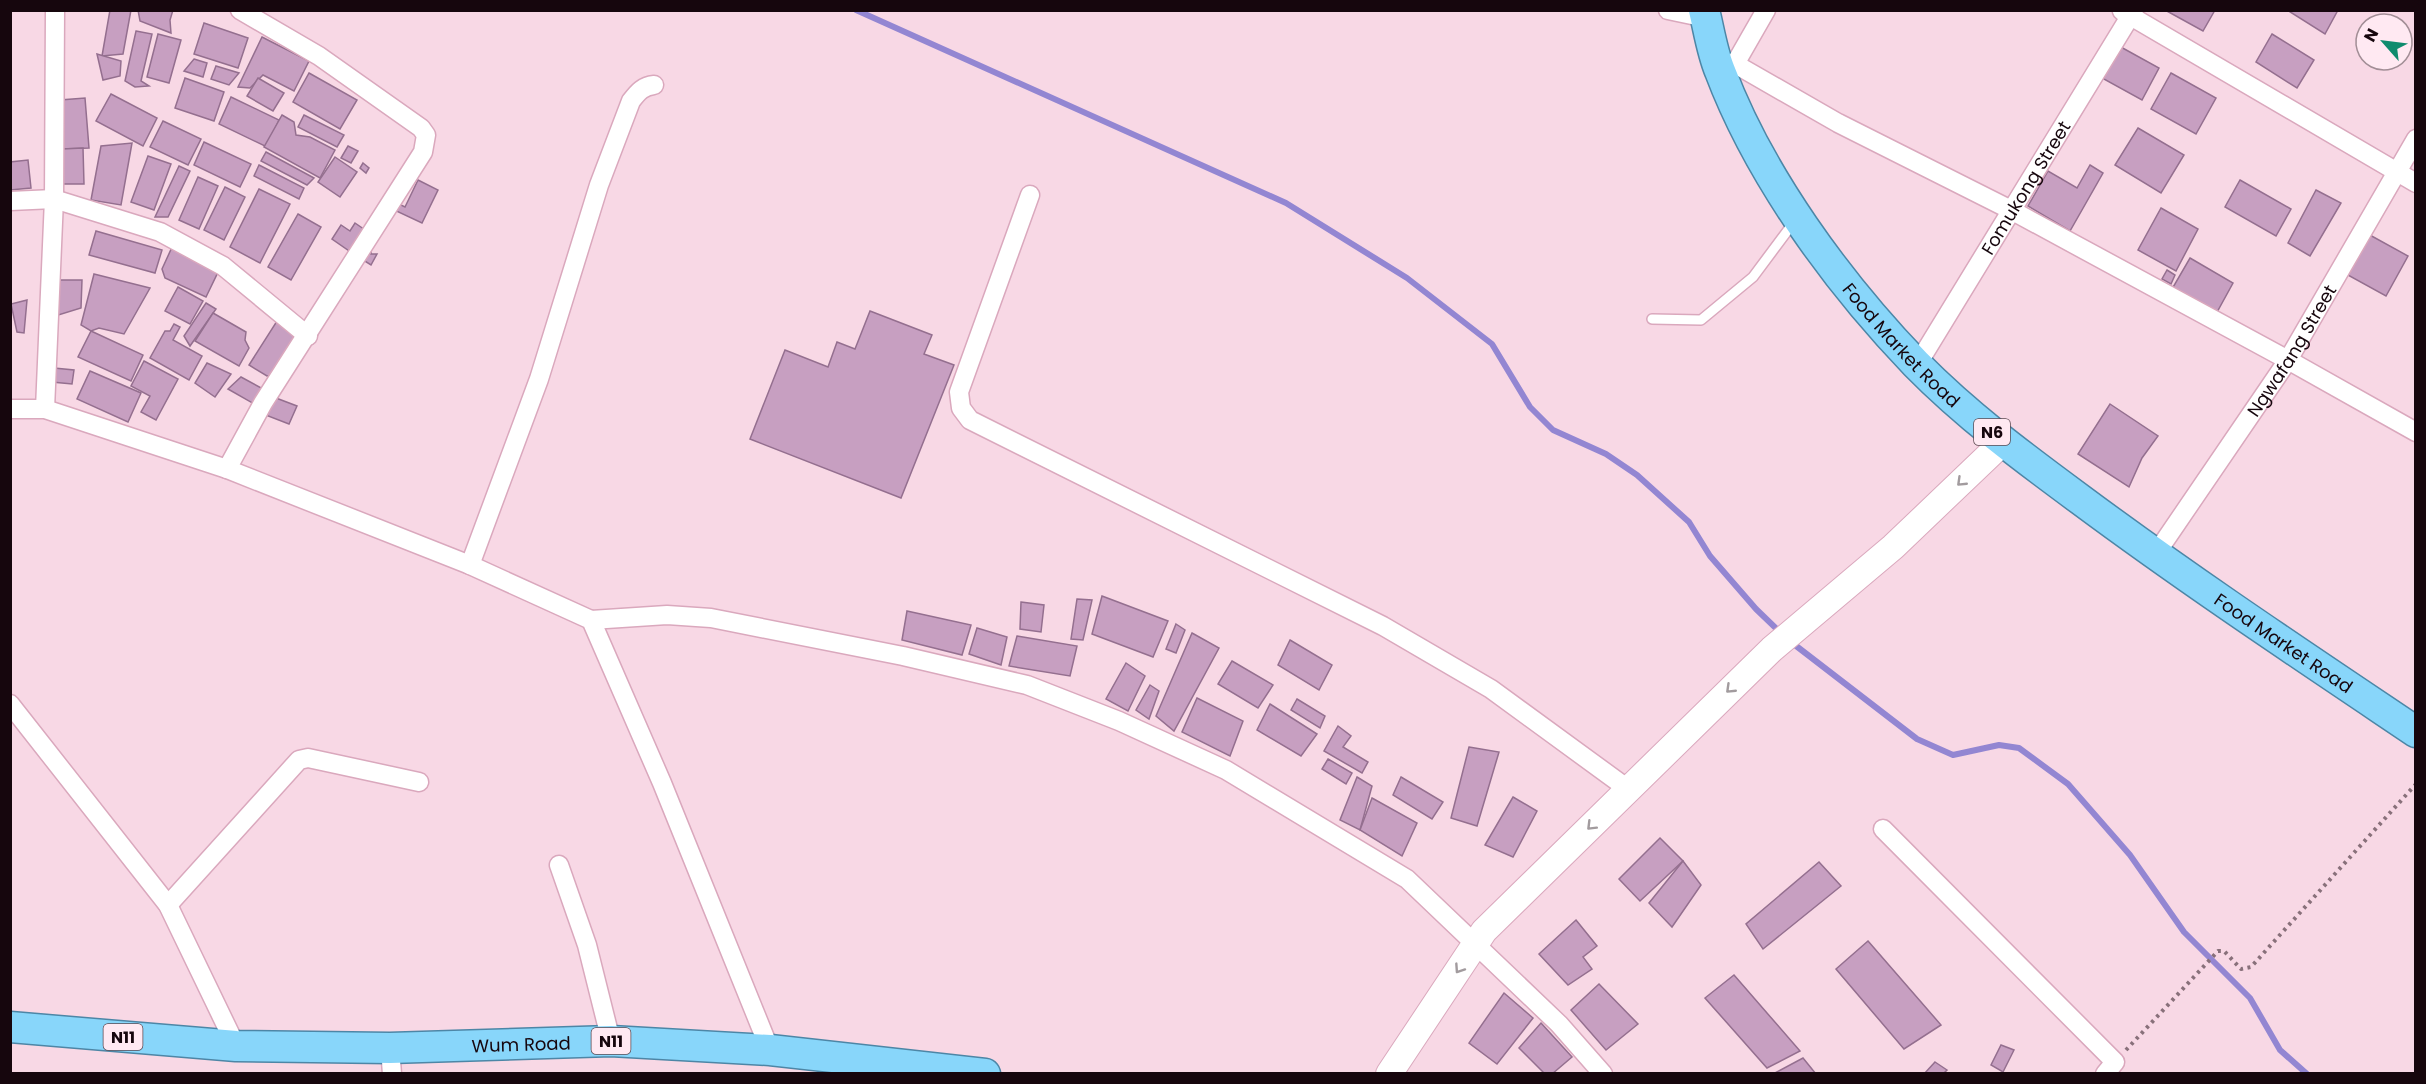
<svg xmlns="http://www.w3.org/2000/svg" width="2426" height="1084" font-family="Poppins,sans-serif">
  <style>
    .lines { fill: none; stroke-linecap: round; stroke-linejoin: round }
    .stream { stroke: #9386d2; stroke-width: 6 }
    .building { fill: #c79fc1; stroke: #946f8f; stroke-width: 1.5 }
    .service-casing { stroke: #daa8bd; stroke-width: 12 }
    .minor-casing { stroke: #daa8bd; stroke-width: 21 }
    .secondary-casing { stroke: #daa8bd; stroke-width: 28 }
    .trunk-casing { stroke: #4d86a6; stroke-width: 33 }
    .path { stroke: #88707a; stroke-width: 4; stroke-dasharray: 3 4.5; stroke-linecap: butt }
    .service { stroke: #fff; stroke-width: 9 }
    .minor { stroke: #fff; stroke-width: 18 }
    .secondary { stroke: #fff; stroke-width: 26 }
    .trunk { stroke: #88d6fa; stroke-width: 30 }
    .oneway { stroke: #a29b9e }
    .labels { text-anchor: middle; dominant-baseline: central; stroke-width: 5; stroke-linejoin: round; paint-order: stroke }
    .shield { fill: #ffe9f2; stroke: #5c4a52; stroke-width: 1.5 }
    .shield-label { font-size: 16px; font-weight: bold; fill: #16060d }
    .street-label { font-size: 18px; fill: #16060d; stroke: #ffe9f2 }
  </style>
  <rect width="100%" height="100%" fill="#f8d8e5"/>
  <g class="lines">
    <g class="stream">
      <path d="M856 10 1286 203 1407 278 1492 344 1530 407 1553 430 1606 454 1637 475 1689 522 1710 556 1756 609 1781 633"/>
      <path d="M1791 642 1917 739 1953 755 1999 745 2019 748 2068 784 2130 855 2184 932 2250 998 2280 1050 2307 1074"/>
    </g>
  </g>
  <g class="building">
    <path d="M110 10H131L123 54 102 56Z"/>
    <path d="M138 10H173L170 20 171 33 140 21Z"/>
    <path d="M2165 10H2215L2203 31Z"/>
    <path d="M2287 10H2338L2325 34Z"/>
    <path d="M204 23 248 38 238 68 194 54Z"/>
    <path d="M136 31 152 34 141 81 149 86 135 87 125 81Z"/>
    <path d="M158 34 181 40 169 83 147 77Z"/>
    <path d="M2272 34 2314 60 2297 88 2256 62Z"/>
    <path d="M262 37 309 61 294 91 263 75 250 88 238 87Z"/>
    <path d="M2119 46 2159 68 2142 100 2102 78Z"/>
    <path d="M97 54 121 61 120 76 103 80Z"/>
    <path d="M194 59 207 63 203 77 184 71Z"/>
    <path d="M216 66 239 73 229 85 211 79Z"/>
    <path d="M309 73 357 100 340 129 293 102Z"/>
    <path d="M2171 73 2216 98 2196 134 2151 109Z"/>
    <path d="M185 78 224 92 214 121 175 108Z"/>
    <path d="M258 78 284 93 273 111 247 96Z"/>
    <path d="M111 94 157 118 143 146 96 121Z"/>
    <path d="M231 97 279 120 267 147 219 124Z"/>
    <path d="M85 98 89 148 62 149 60 100Z"/>
    <path d="M282 115 294 122 296 135 310 137 335 150 320 178 264 147Z"/>
    <path d="M304 115 344 135 337 147 298 127Z"/>
    <path d="M163 121 201 139 188 165 150 147Z"/>
    <path d="M2138 128 2184 155 2161 193 2115 165Z"/>
    <path d="M204 142 251 164 240 187 194 165Z"/>
    <path d="M132 143 121 205 91 200 101 146Z"/>
    <path d="M348 146 358 151 351 163 341 158Z"/>
    <path d="M83 148 84 184H63L62 149Z"/>
    <path d="M266 152 314 178 307 185 261 161Z"/>
    <path d="M148 156 171 164 154 210 131 202Z"/>
    <path d="M335 157 357 172 340 197 318 182Z"/>
    <path d="M28 160 31 188 10 190V162Z"/>
    <path d="M363 163 369 168 366 173 360 168Z"/>
    <path d="M259 165 304 188 299 199 254 176Z"/>
    <path d="M2090 165 2103 173 2070 231 2028 206 2048 171 2077 188Z"/>
    <path d="M179 166 190 171 168 217H155Z"/>
    <path d="M198 177 218 186 199 229 179 220Z"/>
    <path d="M418 180 438 190 422 223 392 209 395 202 405 207Z"/>
    <path d="M2240 180 2291 209 2276 236 2225 207Z"/>
    <path d="M225 187 245 197 224 240 204 230Z"/>
    <path d="M259 189 290 204 260 263 230 247Z"/>
    <path d="M2316 190 2341 203 2310 256 2288 243Z"/>
    <path d="M2161 208 2198 229 2176 271 2138 250Z"/>
    <path d="M298 214 321 227 291 280 268 267Z"/>
    <path d="M355 223 368 232 355 255 332 239 341 225 350 231Z"/>
    <path d="M96 231 162 250 155 273 89 255Z"/>
    <path d="M2368 234 2408 256 2386 296 2346 274Z"/>
    <path d="M173 245 220 268 206 297 165 278 162 269Z"/>
    <path d="M371 246V254H377L371 265 360 258Z"/>
    <path d="M2190 258 2233 283 2216 314 2172 289Z"/>
    <path d="M2167 270 2175 275 2171 284 2162 279Z"/>
    <path d="M94 274 150 288 124 334 99 328 91 331 81 325Z"/>
    <path d="M56 280H82L81 308 55 316Z"/>
    <path d="M178 287 203 301 190 324 165 311Z"/>
    <path d="M27 300 24 333 17 332 11 304Z"/>
    <path d="M206 303 216 309 190 346 184 336Z"/>
    <path d="M870 311 932 335 924 354 954 365 901 498 750 439 785 350 828 367 837 342 855 349Z"/>
    <path d="M213 313 246 332 245 340 249 348 239 366 195 341Z"/>
    <path d="M277 321 300 337 276 375 267 376 249 365Z"/>
    <path d="M174 324 180 327 173 340 202 356 189 380 150 358 165 331H170Z"/>
    <path d="M91 331 143 355 131 381 78 357Z"/>
    <path d="M144 361 178 379 156 420 141 412 150 396 131 386Z"/>
    <path d="M207 363 231 374 215 397 195 383Z"/>
    <path d="M54 368 74 370 72 384 52 382Z"/>
    <path d="M90 371 141 393 128 422 77 399Z"/>
    <path d="M241 377 265 390 256 405 228 389Z"/>
    <path d="M276 398 297 406 289 424 263 414Z"/>
    <path d="M2110 404 2158 436 2142 458 2129 487 2078 454Z"/>
    <path d="M1102 596 1168 621 1153 657 1092 634Z"/>
    <path d="M1077 599 1092 600 1083 640 1071 639Z"/>
    <path d="M1021 602 1044 605 1041 632 1020 629Z"/>
    <path d="M907 611 971 625 962 655 902 640Z"/>
    <path d="M1176 624 1185 630 1176 653 1166 649Z"/>
    <path d="M977 628 1007 637 1001 665 969 654Z"/>
    <path d="M1192 633 1219 648 1174 731 1156 716Z"/>
    <path d="M1017 636 1077 646 1070 676 1009 666Z"/>
    <path d="M1290 640 1332 665 1319 690 1278 665Z"/>
    <path d="M1232 661 1273 685 1258 708 1218 684Z"/>
    <path d="M1126 663 1145 676 1128 711 1106 699Z"/>
    <path d="M1150 685 1159 691 1149 719 1136 710Z"/>
    <path d="M1197 698 1243 721 1230 756 1182 732Z"/>
    <path d="M1297 699 1325 716 1320 728 1291 710Z"/>
    <path d="M1270 704 1317 734 1301 756 1257 730Z"/>
    <path d="M1338 726 1351 736 1343 747 1368 762 1362 773 1324 751Z"/>
    <path d="M1469 747 1499 752 1477 826 1451 818Z"/>
    <path d="M1328 759 1352 773 1346 784 1322 769Z"/>
    <path d="M1357 777 1372 786 1360 830 1340 820Z"/>
    <path d="M1401 777 1443 802 1432 819 1393 795Z"/>
    <path d="M1513 797 1537 811 1513 857 1485 845Z"/>
    <path d="M1372 798 1417 823 1402 856 1360 830Z"/>
    <path d="M1660 838 1683 861 1640 901 1619 879Z"/>
    <path d="M1683 861 1701 885 1672 927 1649 903Z"/>
    <path d="M1819 862 1841 886 1763 949 1746 924Z"/>
    <path d="M1576 920 1597 946 1583 957 1592 969 1568 985 1539 954Z"/>
    <path d="M1868 941 1941 1025 1904 1049 1836 969Z"/>
    <path d="M1734 975 1800 1051 1767 1068 1705 998Z"/>
    <path d="M1599 984 1638 1024 1606 1050 1571 1010Z"/>
    <path d="M1504 993 1533 1018 1497 1064 1469 1043Z"/>
    <path d="M1541 1023 1572 1057 1552 1074H1545L1519 1048Z"/>
    <path d="M2001 1045 2014 1050 2003 1072 1991 1065Z"/>
    <path d="M1803 1058 1816 1074H1773Z"/>
    <path d="M1935 1062 1947 1070 1943 1074H1924Z"/>
  </g>
  <g class="lines">
    <g class="service-casing">
      <path id="service" d="M1652 319 1701 320 1753 277 1794 222"/>
    </g>
    <g class="minor-casing">
      <g id="minor">
        <path d="M1668 10 1706 18"/>
        <path d="M2122 11 2416 183"/>
        <path d="M1735 64 1838 123 2011 210 2288 360 2416 432"/>
        <path d="M1724 68 1735 64 1766 10"/>
        <path d="M1030 195 959 392 961 408 970 420 1383 626 1491 689 1628 789"/>
        <path d="M10 201 54 199 160 232 223 266 308 336"/>
        <path id="s1" d="M1917 365 2134 10"/>
        <path d="M10 409H45L227 469 470 565 591 620 662 783 770 1050"/>
        <path d="M45 409 54 199 55 10"/>
        <path d="M227 469 263 403 423 152 426 135 421 128 319 56 240 10"/>
        <path id="s2" d="M2155 555 2288 360 2416 139"/>
        <path d="M470 565 539 379 599 185 631 101C638 92 643 86 654 85"/>
        <path d="M591 620 667 615 711 618 903 656 1027 685 1119 721 1226 770 1407 879 1559 1024 1603 1074"/>
        <path d="M10 704 168 905 236 1046"/>
        <path d="M1883 829 2115 1062 2105 1074"/>
        <path d="M559 865 587 945 611 1041"/>
        <path d="M168 905 299 760 308 758 419 782"/>
        <path d="M390 1048 392 1074"/>
      </g>
    </g>
    <g class="secondary-casing">
      <path id="secondary" d="M1389 1074 1484 931 1772 649 1893 547 2003 442"/>
    </g>
    <g class="trunk-casing">
      <g id="trunk">
        <path id="s3" d="M1704 10C1709 30 1712 52 1720 71 1760 177 1838 283 1916 364 1966 415 2024 458 2081 500 2190 581 2303 656 2416 732"/>
        <path id="s4" d="M10 1027 236 1046 390 1048 611 1041 770 1050 985 1074"/>
      </g>
    </g>
    <path class="path" d="M2126 1050 2218 951H2224L2241 969 2251 967 2416 784"/>
    <use href="#service" class="service"/>
    <use href="#minor" class="minor"/>
    <use href="#secondary" class="secondary"/>
    <use href="#trunk" class="trunk"/>
  </g>
  <defs><path id="oneway-chevron" d="M-2-3.5L2.5 0L-2 3.5" fill="none" stroke-width="1.6" stroke-linecap="round" stroke-linejoin="round" transform="scale(1.5)"/></defs>
  <g class="oneway">
    <use href="#oneway-chevron" transform="translate(1961 482) rotate(136)"/>
    <use href="#oneway-chevron" transform="translate(1730 689) rotate(136)"/>
    <use href="#oneway-chevron" transform="translate(1591 826) rotate(135)"/>
    <use href="#oneway-chevron" transform="translate(1459 969) rotate(124)"/>
  </g>
  <g class="labels">
    <g class="shield">
      <rect x="1974" y="419" width="36" height="26" rx="4.5"/>
      <rect x="103.5" y="1024" width="39" height="26" rx="4.5"/>
      <rect x="591.5" y="1028" width="39" height="26" rx="4.5"/>
    </g>
    <g class="shield-label">
      <text x="1992" y="432">N6</text>
      <text x="123" y="1037">N11</text>
      <text x="611" y="1041">N11</text>
    </g>
    <g class="street-label">
      <text stroke="none"><textPath href="#s1" startOffset="208">Fomukong Street</textPath></text>
      <text stroke="none"><textPath href="#s3" startOffset="394">Food Market Road</textPath></text>
      <text stroke="none"><textPath href="#s2" startOffset="246">Ngwafang Street</textPath></text>
      <text stroke="none"><textPath href="#s3" startOffset="880">Food Market Road</textPath></text>
      <text stroke="none"><textPath href="#s4" startOffset="512">Wum Road</textPath></text>
    </g>
  </g>
  <rect width="2426" height="1084" fill="none" stroke="#16060d" stroke-width="24"/>
  <g transform="translate(2384 42) rotate(298)"><circle r="28" fill="#ffe9f2" stroke="#a28e96" stroke-width="1.5"/>
  <path d="M0-4.5L10 22L0 15L-10 22Z" fill="#0f8b6e"/>
  <text y="-9" font-size="16" font-weight="bold" text-anchor="middle" fill="#16060d">N</text>
  </g>
</svg>
